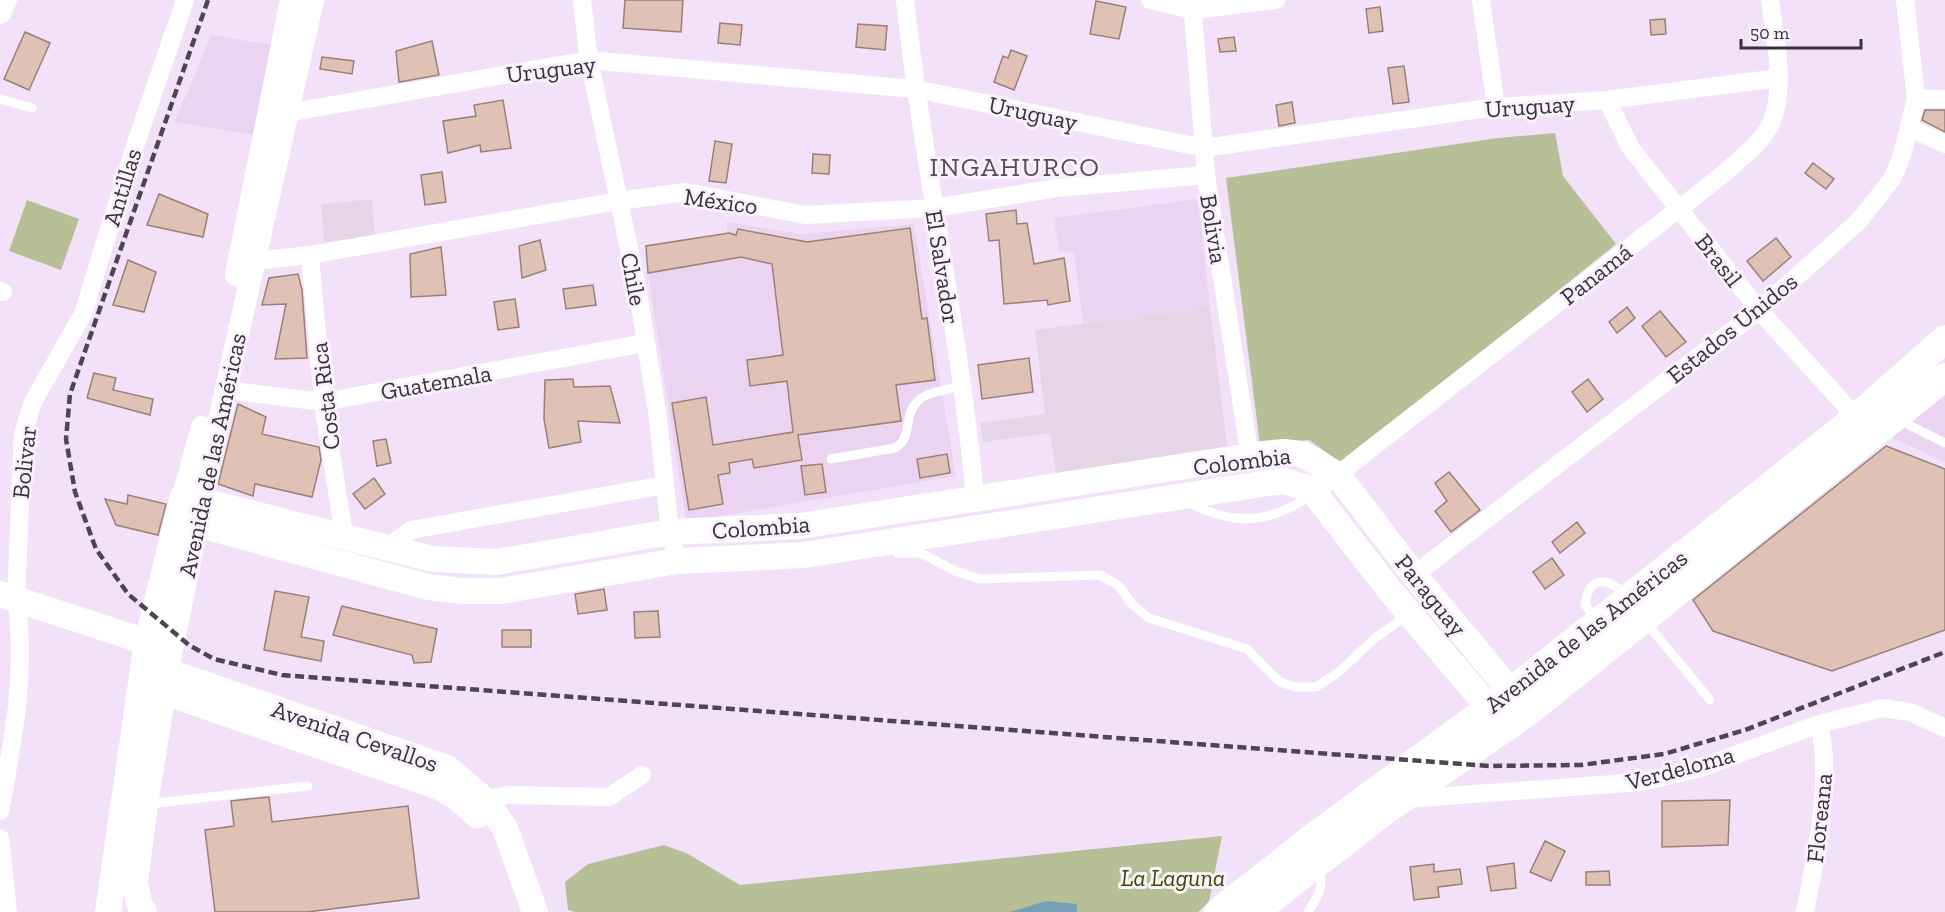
<svg xmlns="http://www.w3.org/2000/svg" width="1945" height="912" font-family="'Zilla Slab',serif">
  <style>
    .commercial { fill: #e5d5e6 }
    .built { fill: #ead4f2 }
    .green { fill: #b7bf96 }
    .water { fill: #75a1b7 }
    .building { fill: #dfc2b5; stroke: #9b8074; stroke-width: 1.5 }
    .lines { fill: none; stroke-linecap: round; stroke-linejoin: round }
    .service { stroke: #fff; stroke-width: 9 }
    .minor { stroke: #fff; stroke-width: 18 }
    .tertiary { stroke: #fff; stroke-width: 22 }
    .secondary { stroke: #fff; stroke-width: 26 }
    .primary { stroke: #fff; stroke-width: 28 }
    .rail { stroke: #4d4550; stroke-width: 4.5; stroke-dasharray: 9 4.5; stroke-linecap: butt }
    .labels { text-anchor: middle; dominant-baseline: central; stroke-width: 6; stroke-linejoin: round; paint-order: stroke }
    .street-label { font-size: 24px; fill: #38313b; stroke: #f9f2fc }
    .park-label { font-size: 24px; font-style: italic; fill: #3f4700; stroke: #f9f2fc }
    .quarter-label { font-size: 27px; letter-spacing: 1.5px; fill: #594a5e; stroke: #f9f2fc }
  </style>
  <rect width="100%" height="100%" fill="#f3e1f9"/>
  <g class="commercial">
    <path d="M372 199 375 237 324 242 321 204Z"/>
    <path d="M1210 307 1228 453 1056 475 1050 433 983 442 980 423 1045 414 1035 330Z"/>
  </g>
  <g class="built">
    <path d="M211 35 272 45 253 135 175 122Z"/>
    <path d="M1198 199 1210 307 1083 323 1074 251 1059 252 1054 218Z"/>
    <path d="M726 222 802 234 914 224 956 476 686 522 648 273 731 259Z"/>
    <path d="M1945 389V462L1888 436Z"/>
  </g>
  <g class="green">
    <path d="M1555 133 1563 176 1616 244 1343 464 1309 440 1260 445 1226 178 1498 138Z"/>
    <path d="M27 200 79 219 61 270 9 251Z"/>
    <path d="M1222 836 1209 902 1198 912H575L568 910 565 882 588 864 664 845 688 854 740 885Z"/>
  </g>
  <path class="water" d="M1046 901 1077 904V912H990H1010Z"/>
  <g class="building">
    <path d="M625 0H683L681 32 623 28Z"/>
    <path d="M1096 1 1126 7 1119 39 1090 34Z"/>
    <path d="M1380 7 1383 31 1369 33 1366 9Z"/>
    <path d="M1665 19 1666 34 1651 35 1650 20Z"/>
    <path d="M720 23 742 25 740 45 718 43Z"/>
    <path d="M858 24 887 26 885 50 856 47Z"/>
    <path d="M25 32 50 43 29 90 4 79Z"/>
    <path d="M1234 37 1236 51 1220 52 1218 39Z"/>
    <path d="M432 41 439 75 399 82 396 51Z"/>
    <path d="M1011 50 1027 56 1014 90 994 82 1003 56 1008 58Z"/>
    <path d="M322 57 354 61 352 74 320 69Z"/>
    <path d="M1404 66 1409 102 1393 104 1388 68Z"/>
    <path d="M503 100 511 148 481 152 480 145 448 153 443 121 476 116 474 105Z"/>
    <path d="M1292 102 1295 123 1279 126 1276 105Z"/>
    <path d="M1925 110H1945V132L1922 120Z"/>
    <path d="M715 141 732 144 726 183 709 181Z"/>
    <path d="M813 154 830 155 829 174 812 173Z"/>
    <path d="M1813 163 1834 179 1826 189 1805 173Z"/>
    <path d="M442 172 446 202 425 205 421 175Z"/>
    <path d="M159 194 208 214 203 237 147 225Z"/>
    <path d="M1016 210 1017 224 1027 223 1034 264 1064 258 1070 301 1048 305 1047 300 1004 304 999 240 989 241 986 214Z"/>
    <path d="M910 228 922 319 927 318 935 380 896 385 901 421 798 435 802 460 754 468 752 459 729 463 730 473 718 475 723 504 689 510 672 403 706 397 713 445 793 432 787 381 750 386 747 360 783 355 772 264 741 257 648 273 646 246 729 233 736 235 738 229 807 242Z"/>
    <path d="M1776 238 1791 257 1763 281 1747 261Z"/>
    <path d="M540 240 546 270 522 278 519 246Z"/>
    <path d="M441 247 446 295 411 297 410 254Z"/>
    <path d="M128 260 156 272 144 312 113 305Z"/>
    <path d="M298 274 302 290 307 358 275 359 286 304 262 305 269 278Z"/>
    <path d="M593 285 596 305 566 309 563 289Z"/>
    <path d="M515 299 519 327 498 330 494 302Z"/>
    <path d="M1627 307 1635 318 1617 333 1609 322Z"/>
    <path d="M1660 311 1686 342 1666 357 1642 326Z"/>
    <path d="M1029 358 1033 392 982 399 978 365Z"/>
    <path d="M94 373 116 378 113 390 153 399 150 415 87 398Z"/>
    <path d="M573 379 574 387 610 386 620 423 578 421 581 442 549 448 544 419 545 380Z"/>
    <path d="M1588 379 1603 399 1587 412 1572 392Z"/>
    <path d="M238 404 266 417 262 434 319 447 321 460 312 497 255 484 253 496 218 484Z"/>
    <path d="M386 439 391 463 377 466 373 441Z"/>
    <path d="M1886 446 1945 469V630L1832 671 1713 631 1693 600Z"/>
    <path d="M947 454 950 473 920 478 917 459Z"/>
    <path d="M822 464 826 492 805 495 801 466Z"/>
    <path d="M1449 472 1480 510 1451 532 1435 511 1447 501 1435 483Z"/>
    <path d="M374 478 385 494 365 509 353 494Z"/>
    <path d="M128 495 166 504 158 535 116 525 105 499 127 504Z"/>
    <path d="M1577 522 1585 533 1560 553 1552 542Z"/>
    <path d="M1552 558 1564 575 1545 589 1533 572Z"/>
    <path d="M604 589 607 610 578 614 575 594Z"/>
    <path d="M275 591 309 597 301 637 324 641 321 661 264 650Z"/>
    <path d="M342 606 437 629 431 662 414 663 412 655 333 635Z"/>
    <path d="M658 611 660 637 635 638 634 612Z"/>
    <rect x="502" y="630" width="29" height="17"/>
    <path d="M269 797 272 822 408 806 419 898 307 912H215L205 830 234 826 231 801Z"/>
    <path d="M1730 800 1728 845 1662 847V801Z"/>
    <path d="M1545 841 1565 851 1551 881 1530 872Z"/>
    <path d="M1514 863 1516 888 1491 891 1487 867Z"/>
    <path d="M1434 864V872L1460 869 1462 884 1438 887 1439 897 1414 900 1410 867Z"/>
    <path d="M1609 871 1610 885H1586V872Z"/>
  </g>
  <g class="lines">
    <g class="service">
      <path d="M0 99 32 108"/>
      <path d="M1899 420 1945 443"/>
      <path d="M831 459 895 448C913 438 903 416 917 402 927 391 948 390 962 386"/>
      <path d="M1188 502C1235 527 1271 524 1314 493"/>
      <path d="M897 553H921L955 571 980 579 1100 575 1118 585 1134 606 1149 618 1247 649 1280 682 1295 687H1316L1339 672 1375 638 1409 614"/>
      <path d="M1596 621 1585 604C1590 573 1609 578 1627 596"/>
      <path d="M1645 621 1710 700"/>
      <path d="M148 804 308 786"/>
      <path d="M1308 912C1317 898 1326 885 1318 868"/>
    </g>
    <g class="minor">
      <path d="M582 0 589 60 637 286 658 418 670 532 677 561"/>
      <path d="M905 0C923 167 960 331 975 498"/>
      <path d="M1150 0 1193 10 1276 0"/>
      <path d="M1192 0 1206 175 1250 457"/>
      <path d="M1481 0 1496 107"/>
      <path d="M1916 99H1945"/>
      <path d="M1607 100 1630 147 1678 208 1759 310 1863 425"/>
      <path d="M287 113 589 60 915 89 1204 148 1496 107 1607 100 1779 78"/>
      <path d="M1910 128 1945 144"/>
      <path d="M310 255 323 402 344 536"/>
      <path d="M243 262 310 255 618 201 686 192 805 215 934 208 1057 188 1206 175"/>
      <path d="M0 291 3 292"/>
      <path d="M226 390 323 402 645 343"/>
      <path d="M1314 493 1721 176C1738 160 1763 143 1772 121 1786 83 1775 39 1770 0"/>
      <path d="M388 547 411 530 665 485"/>
      <path d="M1414 575 1759 310 1859 221 1892 179 1902 156 1916 99 1905 0"/>
      <path d="M1405 799 1641 782 1697 769 1819 724 1882 708 1910 712 1945 728"/>
      <path d="M485 800 507 795 609 797 642 775"/>
      <path d="M0 811C13 742 27 669 16 599L23 434 33 402 83 314 135 146 185 0"/>
      <path d="M0 838 8 912"/>
      <path d="M1805 912C1816 857 1833 777 1819 724"/>
    </g>
    <g class="tertiary">
      <path d="M0 13 6 0"/>
      <path d="M236 275 291 0"/>
      <path d="M183 496 202 427"/>
      <path d="M201 500 313 0"/>
    </g>
    <g class="secondary">
      <path d="M178 519 428 587 463 591H501L677 561 804 555 1268 483 1284 481 1311 489 1392 593 1502 723"/>
      <path d="M0 594 147 642"/>
      <path d="M166 671 447 768 485 800 505 828 535 912"/>
      <path d="M164 692 439 787 458 798 477 815"/>
      <path d="M108 912 147 642 183 496 432 559 497 562 670 532 800 526 1263 454 1284 452 1302 454 1338 475 1414 575 1523 706"/>
      <path d="M144 912 139 903 135 882 145 804 170 649 199 509"/>
    </g>
    <g class="primary">
      <path d="M1218 912 1312 838 1510 692 1857 417 1945 339"/>
      <path d="M1255 912 1385 811 1528 712 1945 377"/>
    </g>
    <path class="rail" d="M208 0 70 394 66 439 75 492 96 549 128 594 189 645 214 659 282 675 1489 766 1581 765 1664 754 1745 730 1945 652"/>
  </g>
  <g class="labels">
    <g class="street-label">
      <text transform="translate(551 69) rotate(-7)">Uruguay</text>
      <text transform="translate(1530 106) rotate(-4)">Uruguay</text>
      <text transform="translate(1033 113) rotate(12)">Uruguay</text>
      <text transform="translate(122 187) rotate(-73)">Antillas</text>
      <text transform="translate(721 201) rotate(8)">México</text>
      <text transform="translate(1214 229) rotate(81)">Bolivia</text>
      <text transform="translate(1719 260) rotate(52)">Brasil</text>
      <text transform="translate(943 267) rotate(81)">El Salvador</text>
      <text transform="translate(1596 274) rotate(-38)">Panamá</text>
      <text transform="translate(634 279) rotate(79)">Chile</text>
      <text transform="translate(1732 328) rotate(-39)">Estados Unidos</text>
      <text transform="translate(436 382) rotate(-10)">Guatemala</text>
      <text transform="translate(325 396) rotate(-97)">Costa Rica</text>
      <text transform="translate(212 455) rotate(-78)">Avenida de las Américas</text>
      <text transform="translate(1242 461) rotate(-7)">Colombia</text>
      <text transform="translate(24 462) rotate(-84)">Bolivar</text>
      <text transform="translate(761 527) rotate(-4)">Colombia</text>
      <text transform="translate(1431 595) rotate(51)">Paraguay</text>
      <text transform="translate(1586 631) rotate(-38)">Avenida de las Américas</text>
      <text transform="translate(355 736) rotate(19)">Avenida Cevallos</text>
      <text transform="translate(1680 768) rotate(-15)">Verdeloma</text>
      <text transform="translate(1819 818) rotate(-84)">Floreana</text>
    </g>
    <g class="park-label">
      <text x="1173" y="877">La Laguna</text>
    </g>
    <g class="quarter-label">
      <text x="1015" y="167">INGAHURCO</text>
    </g>
  </g>
  <path d="M1741 39v9h120v-9" fill="none" stroke="#38313b" stroke-width="3"/>
  <text x="1750" y="39" font-size="18" fill="#38313b" stroke="#f9f2fc" stroke-width="4.5" paint-order="stroke">50 m</text>
</svg>
